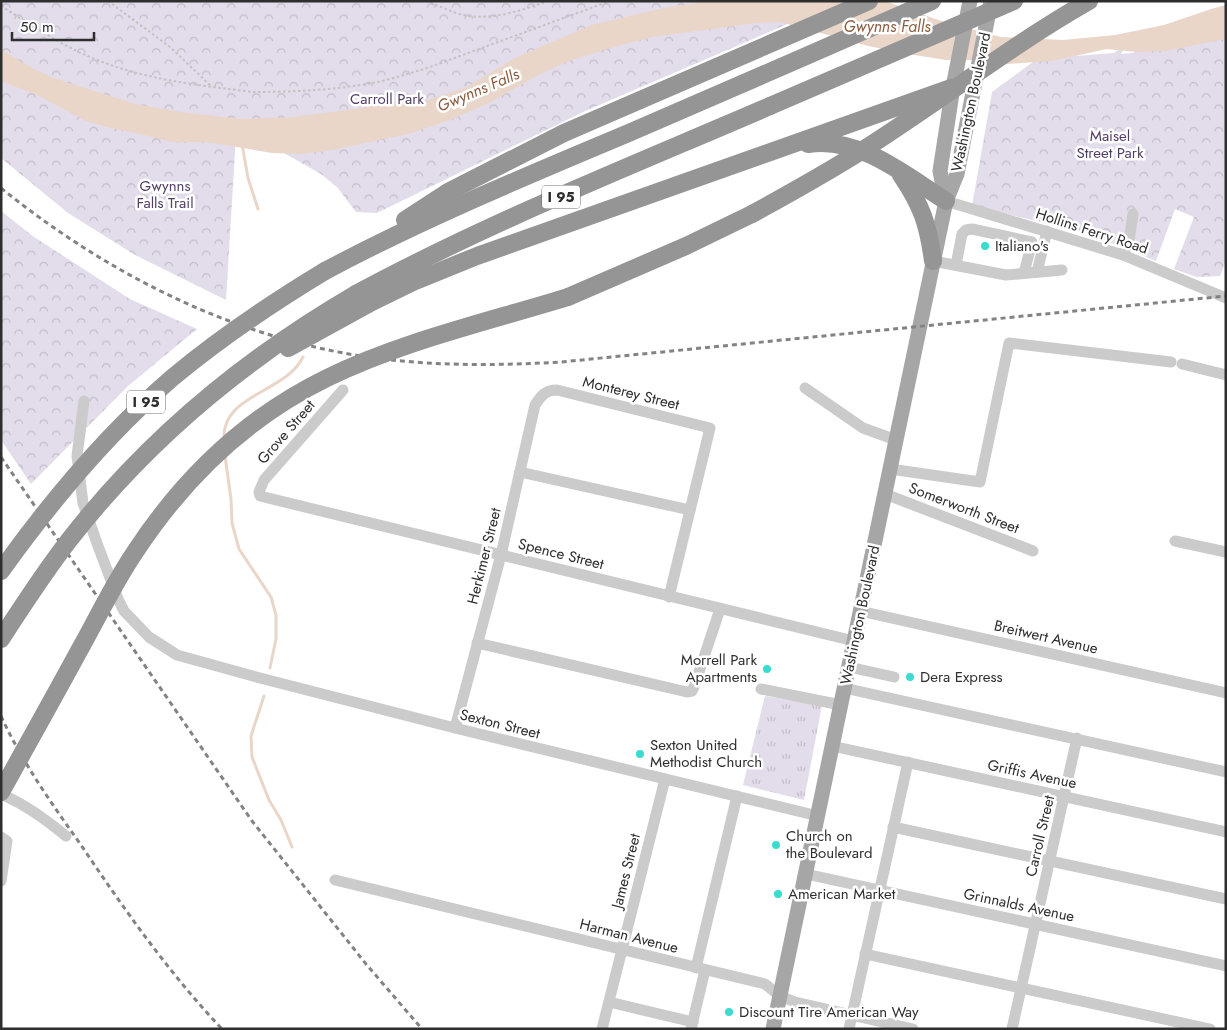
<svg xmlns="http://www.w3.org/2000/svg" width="1227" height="1030" font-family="Jost,sans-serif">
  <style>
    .grass { fill: url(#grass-tufts) }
    .park { fill: url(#park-crowns) }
    .water { fill: #e9d6c9 }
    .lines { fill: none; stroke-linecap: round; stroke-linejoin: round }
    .stream { stroke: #e9d6c9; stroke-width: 3 }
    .path { stroke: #c2c2c2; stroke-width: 2; stroke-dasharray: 2.5 2.5; stroke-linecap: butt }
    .minor { stroke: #cbcbcb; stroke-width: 11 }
    .major { stroke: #a6a6a6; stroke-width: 15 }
    .highway { stroke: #959595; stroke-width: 18 }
    .rail { stroke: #838383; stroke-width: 3; stroke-dasharray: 5 4; stroke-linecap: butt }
    .highway-bridge { stroke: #959595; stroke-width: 18 }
    .poi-dot { fill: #39dccf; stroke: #fff; stroke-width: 2 }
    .labels { text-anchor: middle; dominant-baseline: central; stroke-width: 5; stroke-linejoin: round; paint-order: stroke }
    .shield { fill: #fff; stroke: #6d6d6d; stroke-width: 1 }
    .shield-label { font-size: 14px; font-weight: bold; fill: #2e2e2e }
    .park-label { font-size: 15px; fill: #533e67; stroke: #fff }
    .street-label { font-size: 15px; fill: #2e2e2e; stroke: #fff }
    .poi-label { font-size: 15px; fill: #2e2e2e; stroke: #fff; text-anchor: start }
    .water-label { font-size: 16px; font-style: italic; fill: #8b5d40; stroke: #fff }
  </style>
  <defs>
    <pattern id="grass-tufts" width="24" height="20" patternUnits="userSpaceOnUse" patternTransform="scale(1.25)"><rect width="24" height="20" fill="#e3dcea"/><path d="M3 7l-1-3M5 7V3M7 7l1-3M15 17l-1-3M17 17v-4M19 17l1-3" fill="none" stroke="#c3bdc9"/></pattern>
    <pattern id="park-crowns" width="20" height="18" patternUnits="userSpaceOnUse" patternTransform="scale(1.25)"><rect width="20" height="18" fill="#e3dcea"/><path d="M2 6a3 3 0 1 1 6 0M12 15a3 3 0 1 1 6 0" fill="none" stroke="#c3bdc9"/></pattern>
  </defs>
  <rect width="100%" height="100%" fill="#fff"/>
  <path class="grass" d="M765 696 822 705 804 800 743 785Z"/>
  <g class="park">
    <path d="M1 1H841L583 112 377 213 356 212 337 187 321 174 259 139 236 135 226 300 135 255 68 213 1 158Z"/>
    <path d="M1226 30V261L1220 276 1197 277 1174 269 1194 217 1175 209 1156 261 1087 233 972 206 992 92 1037 59 1114 53 1121 48 1123 50 1121 54 1132 53Z"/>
    <path d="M1 211 34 237 130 299 197 329 128 386 31 484 1 440Z"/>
  </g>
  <path class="water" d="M711 1H885L941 21 1001 37 1063 40 1115 35 1164 25 1211 9 1226 5V39L1165 51 1137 52 1107 49 1052 61 1007 64 977 60H946L914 55 868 46 780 22 756 23 652 37 614 47 569 61 542 73 489 103 450 120 412 133 333 150 301 154 272 153 207 142H172L140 134 110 128 86 121 39 96 1 81V50L34 69 51 77 135 104 181 112 241 119 294 117 400 103H420L467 87 515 58 592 25 663 8Z"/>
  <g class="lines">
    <g class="stream">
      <path d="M242 144 248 178 258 209"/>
      <path d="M224 440C221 394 286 393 303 357"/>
      <path d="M225 456 231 499 232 523 239 549 271 597 276 615V639L270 668"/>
      <path d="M264 696 251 736 252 757 269 800 281 820 292 847"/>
    </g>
    <g class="path">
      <path d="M108 1 170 47 212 87"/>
      <path d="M426 1C436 5 446 9 456 13 486 23 520 11 548 1"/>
      <path d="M1 6C30 24 59 44 90 57 144 80 197 85 253 92 293 92 334 90 373 83 392 79 411 73 430 67L610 1"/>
    </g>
    <g class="minor">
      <path d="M946 201 1123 255 1226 298"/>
      <path d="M1123 255 1129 241 1133 214"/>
      <path d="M933 261 1006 275 1062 270"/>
      <path d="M956 265 962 234 966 230 972 229 1032 242 1024 273"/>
      <path d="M1037 272 1047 231"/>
      <path d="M1182 364 1226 375"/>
      <path d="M805 388 863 428 896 440"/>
      <path d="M343 390 264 480 259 492 260 496 854 641"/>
      <path d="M84 401 77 456 83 503 98 546 118 599 124 611 149 637 177 655 260 678 455 728 818 816"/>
      <path d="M890 469 980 482 1009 343 1171 362"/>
      <path d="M520 472 690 510"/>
      <path d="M885 494 1033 551"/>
      <path d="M1175 541 1226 552"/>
      <path d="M860 611 1226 693"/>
      <path d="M477 643 687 692 692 691 694 687 720 609"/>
      <path d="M849 667 894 677"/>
      <path d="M844 688 1226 772"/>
      <path d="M761 689 841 705"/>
      <path d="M455 728 501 555 535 405C541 396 545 390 557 390L710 428 669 597"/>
      <path d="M832 746 1226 832"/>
      <path d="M1 794C26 805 45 819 66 836"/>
      <path d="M893 827 1226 899"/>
      <path d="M1 837 7 841 1 881"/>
      <path d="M806 874 1226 966"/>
      <path d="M335 880 765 984 780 996 795 1002 913 1029"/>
      <path d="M865 954 1210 1029"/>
      <path d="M696 968 737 796"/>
      <path d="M609 1002 693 1022"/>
      <path d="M602 1029 665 779"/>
      <path d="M691 1029 705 970"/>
      <path d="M849 1029 908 762"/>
      <path d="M1012 1029 1077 738"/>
    </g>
    <g class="major">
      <path d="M946 201 940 171 953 87 970 1"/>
      <path d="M773 1029 946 201 957 174 991 1"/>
    </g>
    <g class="highway">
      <path d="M808 144C859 136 905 175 946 201"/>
      <path d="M901 175C922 206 928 224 933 261"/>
      <path d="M405 220 448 192 564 133 869 1"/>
      <path d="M325 271C424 218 527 176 631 132 731 89 832 45 932 1"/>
      <path d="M356 294C489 222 631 166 770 106"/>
      <path d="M568 297 686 246 752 214"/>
      <path d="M368 304 413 282 477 256 951 88"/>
    </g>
    <g class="rail">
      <path d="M1 188C116 281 254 348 402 361 455 366 508 365 561 362L1226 296"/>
      <path d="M1 457 252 821 366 964 422 1029"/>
      <path d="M1 716C22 762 52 804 81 845 124 909 169 973 222 1029"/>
    </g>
    <g class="highway-bridge">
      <path d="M770 106 1014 1"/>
      <path d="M752 214C796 190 841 165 883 137 952 92 1017 42 1089 1"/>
      <path d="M288 348 368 304"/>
      <path d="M1 571C51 501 107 434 172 378 220 338 272 303 325 271"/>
      <path d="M1 639C23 605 45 571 70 539 148 439 246 358 356 294"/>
      <path d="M1 792C27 745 54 697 80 649 98 617 114 583 135 552 183 479 247 417 327 378 403 341 487 322 568 297"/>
    </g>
  </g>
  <g class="poi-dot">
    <circle cx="985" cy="246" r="5"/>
    <circle cx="767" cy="669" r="5"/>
    <circle cx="910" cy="677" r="5"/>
    <circle cx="640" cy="754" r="5"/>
    <circle cx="776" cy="845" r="5"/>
    <circle cx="778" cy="894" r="5"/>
    <circle cx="729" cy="1012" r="5"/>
  </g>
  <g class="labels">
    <g class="shield">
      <rect x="542" y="185.5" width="38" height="23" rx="4"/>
      <rect x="127" y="390.5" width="38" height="23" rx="4"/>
    </g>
    <g class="shield-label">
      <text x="561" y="197">I 95</text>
      <text x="146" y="402">I 95</text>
    </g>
    <g class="park-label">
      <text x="387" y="99">Carroll Park</text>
      <text x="1110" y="136">Maisel<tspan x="1110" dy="17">Street Park</tspan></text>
      <text x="165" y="186">Gwynns<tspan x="165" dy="17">Falls Trail</tspan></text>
    </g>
    <g class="street-label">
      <text transform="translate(971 102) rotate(-78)">Washington Boulevard</text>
      <text transform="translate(1092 231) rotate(18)">Hollins Ferry Road</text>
      <text transform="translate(631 393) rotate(14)">Monterey Street</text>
      <text transform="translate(286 432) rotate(-49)">Grove Street</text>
      <text transform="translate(964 508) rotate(21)">Somerworth Street</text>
      <text transform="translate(561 554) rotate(14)">Spence Street</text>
      <text transform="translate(484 556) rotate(-76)">Herkimer Street</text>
      <text transform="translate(860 615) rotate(-78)">Washington Boulevard</text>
      <text transform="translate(1046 637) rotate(13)">Breitwert Avenue</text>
      <text transform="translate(500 724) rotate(14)">Sexton Street</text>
      <text transform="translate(1032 774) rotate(12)">Griffis Avenue</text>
      <text transform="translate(1040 836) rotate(-77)">Carroll Street</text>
      <text transform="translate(626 871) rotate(-76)">James Street</text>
      <text transform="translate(1019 905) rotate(12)">Grinnalds Avenue</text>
      <text transform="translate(629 936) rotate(14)">Harman Avenue</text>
    </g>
    <g class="poi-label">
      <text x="995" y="246">Italiano's</text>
      <text x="757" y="660" text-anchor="end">Morrell Park<tspan x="757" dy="17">Apartments</tspan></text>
      <text x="920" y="677">Dera Express</text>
      <text x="650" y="745">Sexton United<tspan x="650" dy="17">Methodist Church</tspan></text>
      <text x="786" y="836">Church on<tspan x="786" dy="17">the Boulevard</tspan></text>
      <text x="788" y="894">American Market</text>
      <text x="739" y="1012">Discount Tire American Way</text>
    </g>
    <g class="water-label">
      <text x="887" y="26">Gwynns Falls</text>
      <text transform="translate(478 90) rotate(-23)">Gwynns Falls</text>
    </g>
  </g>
  <rect width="1227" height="1030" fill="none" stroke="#2e2e2e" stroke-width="5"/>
  <path d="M12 32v8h82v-8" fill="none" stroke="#2e2e2e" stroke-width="2.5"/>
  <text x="20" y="32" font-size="15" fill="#2e2e2e" stroke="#ffffff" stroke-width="4" paint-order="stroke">50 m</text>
</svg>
